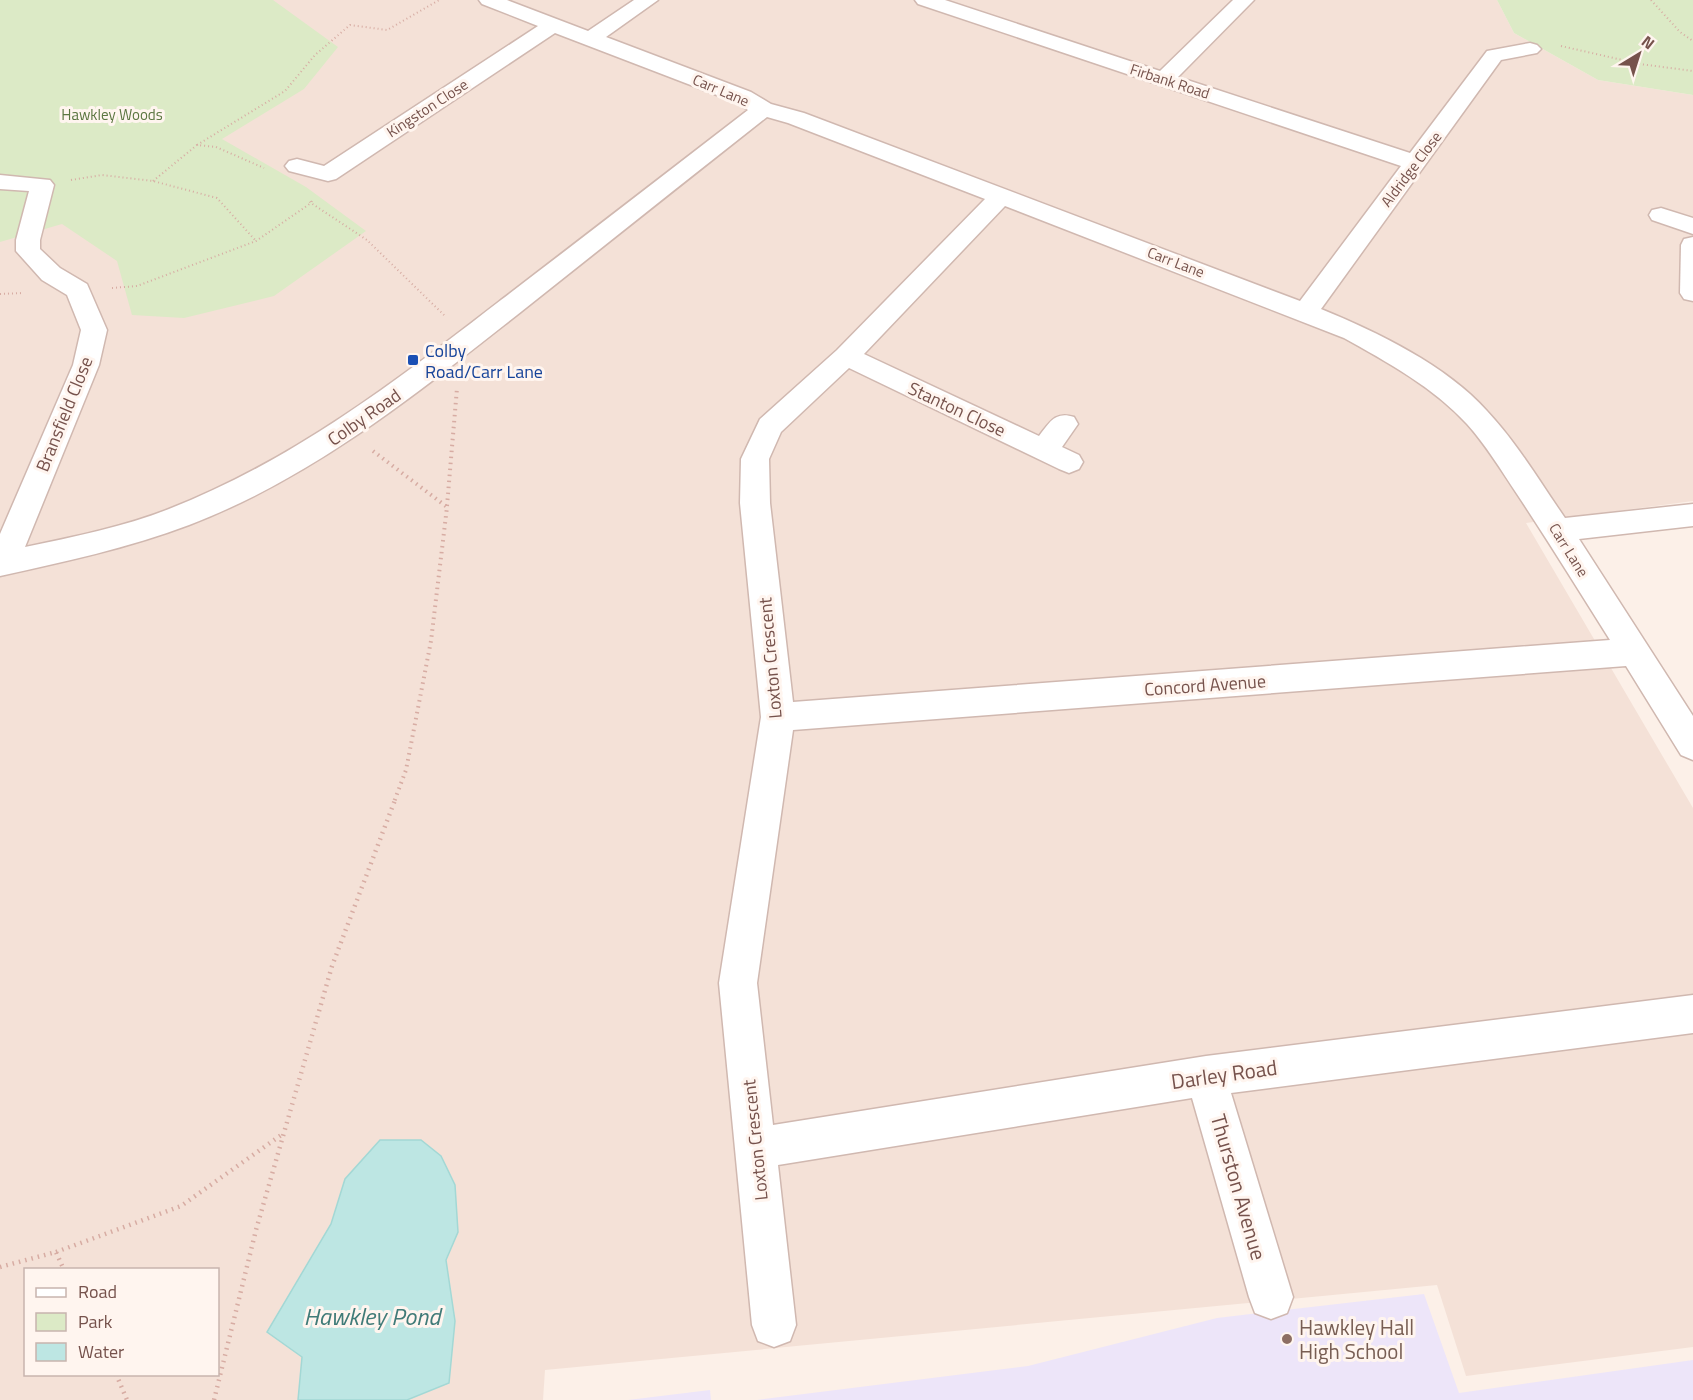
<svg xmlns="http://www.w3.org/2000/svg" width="1693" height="1400" font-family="'Titillium Web',sans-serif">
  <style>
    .residential { fill: #f4e1d7; fill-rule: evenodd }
    .education { fill: #ede5f9 }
    .green { fill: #dceac6 }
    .water { fill: #bde6e3; stroke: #a3d8d5; stroke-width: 1.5 }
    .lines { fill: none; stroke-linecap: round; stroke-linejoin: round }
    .minor-casing { stroke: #d0b8b0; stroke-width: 3 }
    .path-far2 { stroke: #d7aca3; stroke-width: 2; stroke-dasharray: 1 3; stroke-linecap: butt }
    .path-far1 { stroke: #d7aca3; stroke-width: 4; stroke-dasharray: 1.5 4.5; stroke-linecap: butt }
    .path { stroke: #d7aca3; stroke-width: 4.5; stroke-dasharray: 1.5 5; stroke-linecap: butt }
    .minor { fill: #fff; fill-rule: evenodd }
    .transit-dot { fill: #1a4fb4; stroke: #fff5ef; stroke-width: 2 }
    .education-dot { fill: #8d6e63; stroke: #fff5ef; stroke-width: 2 }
    .labels { text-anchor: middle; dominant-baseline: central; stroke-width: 6; stroke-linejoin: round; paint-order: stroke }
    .far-street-label { font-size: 15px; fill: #76524c; stroke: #fff5ef }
    .far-park-label { font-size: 15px; fill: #5c7641; stroke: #fff5ef }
    .transit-label { font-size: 18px; fill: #164399; stroke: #fff5ef; text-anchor: start }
    .street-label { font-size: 18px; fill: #76524c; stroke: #fff5ef }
    .near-street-label { font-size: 21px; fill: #76524c; stroke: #fff5ef }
    .near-education-label { font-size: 21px; fill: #785e54; stroke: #fff5ef; text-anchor: start }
    .near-water-label { font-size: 24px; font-style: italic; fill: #407b78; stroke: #fff5ef }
  </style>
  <rect width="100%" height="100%" fill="#fcf0e8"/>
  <path class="residential" d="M0 0H1497L1514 33 1598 80 1693 95V501L1526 523 1693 808V1347L1466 1376 1437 1285 545 1370 543 1400H0ZM26 1270H218V1374H26Z"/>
  <g class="education">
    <path d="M1424 1294 1459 1393 1693 1360V1400H757L1028 1366 1217 1318Z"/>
    <path d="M710 1390 711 1400H628Z"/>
  </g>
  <g class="green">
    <path d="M0 0H273L338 47 304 89 222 139 306 187 366 231 274 296 184 318 132 315 117 261 62 224 0 242Z"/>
    <path d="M1497 0H1693V95L1598 80 1514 33Z"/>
  </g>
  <path class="water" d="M380 1140H421L441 1156 455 1185 458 1232 446 1260 455 1321 449 1383 407 1400H298L302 1357 267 1332 331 1224 345 1179Z"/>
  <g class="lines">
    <g class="minor-casing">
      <g id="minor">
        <path d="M479 0H507L588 31 634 0H658L606 37 751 92 771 104 804 113 1300 301 1401 166 918 4 915 0H945L1160 71 1233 0H1254L1178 77 1410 153 1487 51 1530 43 1537 45 1541 49 1537 53 1501 60 1321 309C1377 332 1446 365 1487 411 1517 443 1540 482 1565 518L1693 504V526L1579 539 1693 716V760L1681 755 1626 666 793 730 757 983 773 1125 1206 1056 1693 995V1033L1231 1093 1293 1297 1287 1313 1271 1319 1255 1313 1249 1297 1192 1098 778 1165 796 1325 790 1341 774 1347 758 1341 752 1325 719 983 761 717 740 503 741 459 760 419 837 350 985 199 788 123 767 117C683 183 600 249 517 315 415 395 312 478 189 525 128 548 64 562 0 576V534L73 365 81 330 67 295 42 280 16 251V240L29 191 0 189V175L50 180 54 185 40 240V249L60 268 87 284 107 330 99 365 25 547C73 537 123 527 169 509 294 460 396 381 501 300 584 237 666 173 748 110L735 102 555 33 336 179 328 181 289 171 285 166 289 161 297 159 324 166 538 26 482 4ZM1005 206 1344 338C1387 362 1433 387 1467 424 1486 445 1501 470 1517 494 1549 542 1579 591 1610 640L793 702 770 503 769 459 781 432 849 368 1059 469 1069 473 1079 469 1083 462 1079 455 1062 447 1078 424 1074 417C1055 411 1050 422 1039 436L864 354Z"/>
        <path d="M1661 208 1693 218V234L1652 220 1649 215 1652 210Z"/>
        <path d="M1693 237V301L1684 299 1680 293 1681 245 1684 239Z"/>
      </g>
    </g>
    <g class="path-far2">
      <path d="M1651 0 1680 32 1693 41"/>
      <path d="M1561 46 1640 64 1693 71"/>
      <path d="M197 145 285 91 315 55 350 25 387 30 439 0"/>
      <path d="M71 180 102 175 153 181 217 198 256 241"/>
      <path d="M153 181 197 145 216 147 264 168"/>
      <path d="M312 201 311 203 367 240 445 316"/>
      <path d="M112 288 137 286 256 241 311 203 308 200"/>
      <path d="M0 294 23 293"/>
    </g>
    <g class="path-far1">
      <path d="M373 451 447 507 431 641 406 770 394 802"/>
      <path d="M447 506 457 388"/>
    </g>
    <g class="path">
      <path d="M56 1252 181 1206 284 1133"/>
      <path d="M0 1267 56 1252 64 1270"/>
      <path d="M116 1374 127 1400"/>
      <path d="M214 1400 256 1230 332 966 395 800"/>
    </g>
    <use href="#minor" class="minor"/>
  </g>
  <rect class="transit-dot" x="407" y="354" width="12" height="12" rx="3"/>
  <circle class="education-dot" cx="1287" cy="1339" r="6"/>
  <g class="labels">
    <g class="far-street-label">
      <text transform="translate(1170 81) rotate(18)">Firbank Road</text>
      <text transform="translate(721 90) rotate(23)">Carr Lane</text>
      <text transform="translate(427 108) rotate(-33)">Kingston Close</text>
      <text transform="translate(1411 169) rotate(-53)">Aldridge Close</text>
      <text transform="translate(1176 262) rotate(21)">Carr Lane</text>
      <text transform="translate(1569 550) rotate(58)">Carr Lane</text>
    </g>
    <g class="far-park-label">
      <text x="112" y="114">Hawkley Woods</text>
    </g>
    <g class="transit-label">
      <text x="425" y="350">Colby<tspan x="425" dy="21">Road/Carr Lane</tspan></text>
    </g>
    <g class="street-label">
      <text transform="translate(957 409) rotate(25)">Stanton Close</text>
      <text transform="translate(64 414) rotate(-68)">Bransfield Close</text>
      <text transform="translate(364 417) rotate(-35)">Colby Road</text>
      <text transform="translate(770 658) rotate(-95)">Loxton Crescent</text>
      <text transform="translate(1205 685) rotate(-4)">Concord Avenue</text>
      <text transform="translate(755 1140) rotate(-96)">Loxton Crescent</text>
    </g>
    <g class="near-street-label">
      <text transform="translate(1224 1074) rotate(-8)">Darley Road</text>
      <text transform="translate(1239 1187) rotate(74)">Thurston Avenue</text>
    </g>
    <g class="near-education-label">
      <text x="1299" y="1327">Hawkley Hall<tspan x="1299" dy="24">High School</tspan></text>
    </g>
    <g class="near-water-label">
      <text x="372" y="1316">Hawkley Pond</text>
    </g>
  </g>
  <rect x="24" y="1268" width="195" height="108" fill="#fff5ef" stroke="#c8b4ae" stroke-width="1.5"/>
  <rect x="36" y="1288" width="30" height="9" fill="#ffffff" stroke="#c8b4ae" stroke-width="1.5"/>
  <text x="78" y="1298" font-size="18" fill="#76524c">Road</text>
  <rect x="36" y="1313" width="30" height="18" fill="#dceac6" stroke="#c8b4ae" stroke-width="1.5"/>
  <text x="78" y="1328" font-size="18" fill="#76524c">Park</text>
  <rect x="36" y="1343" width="30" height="18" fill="#bde6e3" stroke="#c8b4ae" stroke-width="1.5"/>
  <text x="78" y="1358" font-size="18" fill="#76524c">Water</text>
  <g transform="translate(1639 54) rotate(38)" stroke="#fff5ef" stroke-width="4.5" paint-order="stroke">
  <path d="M0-4.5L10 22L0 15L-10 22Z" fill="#76524c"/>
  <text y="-9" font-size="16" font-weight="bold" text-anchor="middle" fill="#76524c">N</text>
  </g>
</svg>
